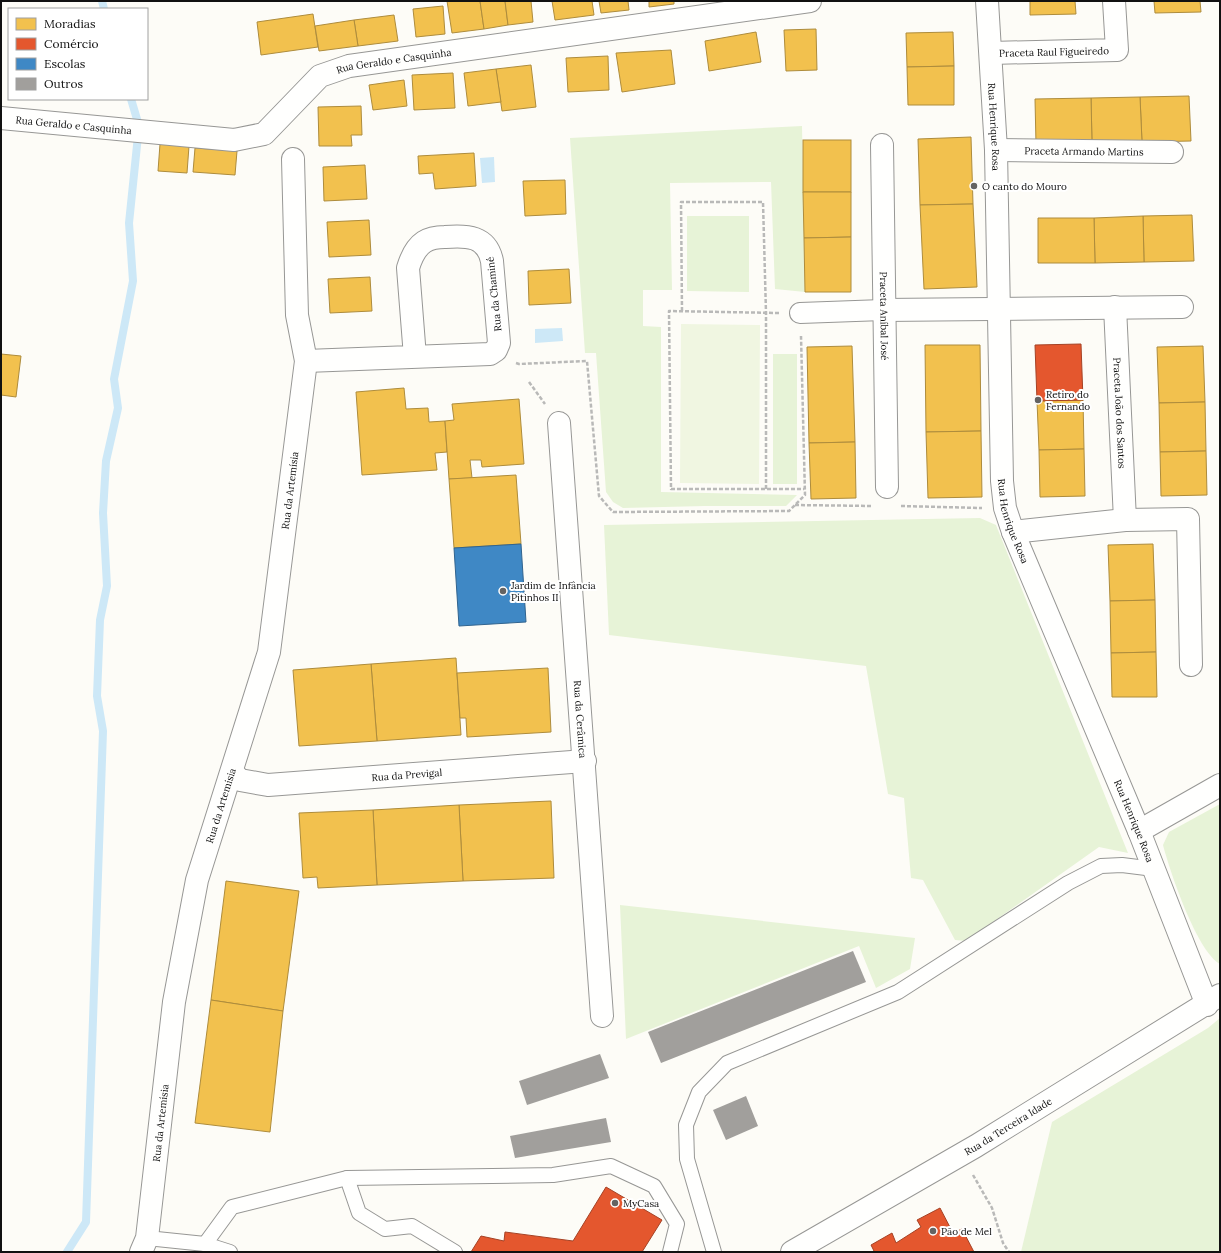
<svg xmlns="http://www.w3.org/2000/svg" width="1221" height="1253" font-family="Lora,serif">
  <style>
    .green { fill: #e7f3d7 }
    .pitch { fill: #f0f6e1 }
    .water { fill: #cde8f7 }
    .homes { fill: #f2c14e; stroke: #ae8c3c }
    .shops { fill: #e4572e; stroke: #a54225 }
    .schools { fill: #3f88c5; stroke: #31648f }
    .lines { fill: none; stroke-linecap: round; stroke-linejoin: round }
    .stream { stroke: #cde8f7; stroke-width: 8 }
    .building { fill: #a19f9c }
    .service-casing { stroke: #979795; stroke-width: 16 }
    .pedestrian-casing { stroke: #979795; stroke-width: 22 }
    .minor-casing { stroke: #979795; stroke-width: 24 }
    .path { stroke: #b9b9b8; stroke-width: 2.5; stroke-dasharray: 4 2; stroke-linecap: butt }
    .service { stroke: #fffffe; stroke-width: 14 }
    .pedestrian { stroke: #fffffe; stroke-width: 20 }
    .minor { stroke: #fffffe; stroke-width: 22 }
    .poi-dot { fill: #646362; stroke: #fff; stroke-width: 1.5 }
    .labels { text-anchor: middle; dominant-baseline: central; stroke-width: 4; stroke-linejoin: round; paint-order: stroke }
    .street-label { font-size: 10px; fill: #111; stroke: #fff }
    .poi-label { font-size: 10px; fill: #111; stroke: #fff; text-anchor: start }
  </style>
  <rect width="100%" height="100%" fill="#fdfcf7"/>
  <g class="green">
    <path d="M802 126 805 292 775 289 771 182 670 183 672 290H643V326L661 327V492L797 495 786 506H705L623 508 613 502 606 492 596 353H585L570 138Z"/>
    <path d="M687 216H749V292L687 291Z"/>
    <rect x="773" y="354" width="24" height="130"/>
    <path d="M980 518 996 525 1128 853 1099 847 966 941 955 940 923 880 911 878 904 798 888 794 866 666 609 635 604 525Z"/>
    <path d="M1220 804V964C1197 952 1170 872 1163 845L1169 832Z"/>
    <path d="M620 905 915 938 910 969 876 988 859 946 626 1039Z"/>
    <path d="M1220 1018V1252H1021L1052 1122 1208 1028Z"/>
  </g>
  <path class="pitch" d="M681 324 760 325 759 484 680 483Z"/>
  <g class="water">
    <path d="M494 157 495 182 482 183 480 158Z"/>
    <path d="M562 328 563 341 535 343V329Z"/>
  </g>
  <g class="homes">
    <path d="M447 1H480L484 29 452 33Z"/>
    <path d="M480 1H505L508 25 484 29Z"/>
    <path d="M505 1H531L533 22 508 25Z"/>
    <path d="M552 1H592L594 15 555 20Z"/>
    <path d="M599 1H628L629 10 601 13Z"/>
    <path d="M649 1H674V4L649 7Z"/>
    <path d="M1030 1H1075L1076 14 1030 15Z"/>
    <path d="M1154 1H1200L1201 12 1155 13Z"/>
    <path d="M443 6 445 34 416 37 413 9Z"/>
    <path d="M313 14 318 47 261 55 257 22Z"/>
    <path d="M394 15 398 41 358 46 354 20Z"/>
    <path d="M354 20 358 46 319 51 315 26Z"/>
    <path d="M816 29 817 70 786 71 784 30Z"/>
    <path d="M756 32 761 62 709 71 705 41Z"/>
    <path d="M953 32 954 66 907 67 906 33Z"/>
    <path d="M671 50 675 84 622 92 616 53Z"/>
    <path d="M608 56 609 90 568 92 566 58Z"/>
    <path d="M531 65 536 107 502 111 496 69Z"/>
    <path d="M954 66V105H908L907 67Z"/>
    <path d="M496 69 501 102 468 106 464 73Z"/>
    <path d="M453 73 455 108 414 110 412 75Z"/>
    <path d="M404 80 407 106 373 110 369 85Z"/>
    <path d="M1189 96 1191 141 1142 142 1140 97Z"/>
    <path d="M1140 97 1142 142 1092 143 1091 98Z"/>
    <path d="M1091 98 1092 143 1036 144 1035 99Z"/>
    <path d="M361 106 362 135H351L352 146H319L318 107Z"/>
    <path d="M971 137 973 204 920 205 918 139Z"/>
    <rect x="803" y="140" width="48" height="52"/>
    <path d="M160 144 189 146 187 173 158 171Z"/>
    <path d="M195 148 237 151 235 175 193 172Z"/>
    <path d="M474 153 476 186 435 189 433 173 419 174 418 156Z"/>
    <path d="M365 165 367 199 324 201 323 167Z"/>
    <path d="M565 180 566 214 525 216 523 181Z"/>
    <path d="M803 192H851V237L804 238Z"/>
    <path d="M973 204 977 287 924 289 920 205Z"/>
    <path d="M1192 215 1194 261 1144 262 1143 216Z"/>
    <path d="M1143 216 1144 262 1095 263 1094 218Z"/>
    <path d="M1038 218H1094L1095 263H1038Z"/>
    <path d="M369 220 371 255 329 257 327 222Z"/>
    <path d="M851 237V292H805L804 238Z"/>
    <path d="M569 269 571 303 529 305 528 271Z"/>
    <path d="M370 277 372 311 330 313 328 279Z"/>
    <path d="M925 345H980L981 431 926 432Z"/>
    <path d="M852 346 855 442 809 443 807 347Z"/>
    <path d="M1203 346 1205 402 1159 403 1157 347Z"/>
    <path d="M1 354 21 356 16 397 1 395Z"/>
    <path d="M404 388 406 409 428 408 429 422 445 421 447 452 435 453 437 470 362 475 356 392Z"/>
    <path d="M519 399 524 464 482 467 481 460H470L472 478 449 479 445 421 454 420 452 404Z"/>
    <path d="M1083 400 1084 449 1039 450 1037 401Z"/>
    <path d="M1205 402 1206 451 1160 452 1159 403Z"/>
    <path d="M981 431 982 497 928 498 926 432Z"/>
    <path d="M855 442 856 498 811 499 809 443Z"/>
    <path d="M1084 449 1085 496 1040 497 1039 450Z"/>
    <path d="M1206 451 1207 495 1161 496 1160 452Z"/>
    <path d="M516 475 521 544 454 548 449 479Z"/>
    <path d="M1153 544 1155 600 1110 601 1108 545Z"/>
    <path d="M1155 600 1156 652 1111 653 1110 601Z"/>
    <path d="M1156 652 1157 697H1112L1111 653Z"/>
    <path d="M456 658 461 735 377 741 371 664Z"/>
    <path d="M371 664 377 741 299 746 293 670Z"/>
    <path d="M548 668 551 732 467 737 466 718H460L457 673Z"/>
    <path d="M551 801 554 878 463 881 459 805Z"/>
    <path d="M459 805 463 881 377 885 373 810Z"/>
    <path d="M373 810 377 885 318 888 317 877 303 878 299 813Z"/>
    <path d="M226 881 299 891 283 1011 211 1000Z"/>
    <path d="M211 1000 283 1011 270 1132 195 1123Z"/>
  </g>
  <g class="shops">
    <path d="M1081 344 1083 400 1037 401 1035 345Z"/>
    <path d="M606 1187 662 1220 642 1252H471L481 1236 504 1241 505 1232 573 1241Z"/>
    <path d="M940 1208 953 1233 962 1229 974 1252H872L874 1251 871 1245 892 1233 896 1243 921 1227 917 1220Z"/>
  </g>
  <path class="schools" d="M521 544 526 622 459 626 454 548Z"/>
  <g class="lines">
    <g class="stream">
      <path d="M102 1 104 9"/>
      <path d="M67 1252 86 1222 103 731 97 696 100 620 107 586 103 513 106 461 118 408 114 379 133 281 129 223 139 126 131 99"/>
    </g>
  </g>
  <g class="building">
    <path d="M853 951 866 982 661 1063 648 1032Z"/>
    <path d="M600 1054 609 1078 527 1105 519 1081Z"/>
    <path d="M746 1096 758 1126 726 1140 713 1110Z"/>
    <path d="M606 1118 611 1142 515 1158 510 1136Z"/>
  </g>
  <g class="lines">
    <g class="service-casing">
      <g id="service">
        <path d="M347 1178 359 1213 385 1229 412 1226 455 1252"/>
        <path d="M147 1238 205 1244 230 1252"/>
        <path d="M205 1244 232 1207 347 1178 553 1175 611 1166 654 1186 677 1224 670 1252"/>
        <path d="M714 1252 687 1159 686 1125 699 1092 727 1063 898 992 1068 883 1101 866 1122 865 1154 869"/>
      </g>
    </g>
    <g class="pedestrian-casing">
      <path id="pedestrian" d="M800 313 883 310"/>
    </g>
    <g class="minor-casing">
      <g id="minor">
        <path id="s1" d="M987 1 996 150 1002 481 1005 508 1013 532 1139 831 1207 1005"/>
        <path id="s2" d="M991 53 1117 50 1114 1"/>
        <path id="s3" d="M1 118 234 140 264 134 320 76 349 66 810 1"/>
        <path id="s4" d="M882 145 887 487"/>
        <path id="s5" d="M996 150 1172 152"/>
        <path id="s6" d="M1115 307 1125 520"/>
        <path d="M883 310 1182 307"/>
        <path d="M306 361 490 354 496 350 499 343 492 261C487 236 467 235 445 237 438 237 430 238 424 242 415 248 411 258 408 268L415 357"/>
        <path id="s7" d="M559 423 602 1016"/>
        <path d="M1013 532 1125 520 1188 519 1191 665"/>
        <path id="s8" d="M232 772 240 780 268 785 585 761"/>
        <path d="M1139 831 1220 785"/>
        <path id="s9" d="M141 1252 147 1238 174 1002 197 880 269 652 306 361 297 315 293 159"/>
        <path id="s10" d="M792 1252 976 1146 1220 995"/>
      </g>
    </g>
    <g class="path">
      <path d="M682 311 681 202H763L766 313V489"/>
      <path d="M779 313 669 311 671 489H804"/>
      <path d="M516 363 519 364 587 361 599 496 613 512 789 511 805 495 801 336"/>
      <path d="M529 382 545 404"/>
      <path d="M795 505 872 506"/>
      <path d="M901 506 982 508"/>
      <path d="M973 1175 992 1208 1003 1243 1009 1252"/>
    </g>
    <use href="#service" class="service"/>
    <use href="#pedestrian" class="pedestrian"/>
    <use href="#minor" class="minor"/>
  </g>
  <g class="poi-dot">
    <circle cx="974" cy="186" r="4"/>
    <circle cx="1038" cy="400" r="4"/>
    <circle cx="503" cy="591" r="4"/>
    <circle cx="615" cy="1203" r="4"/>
    <circle cx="933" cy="1231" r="4"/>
  </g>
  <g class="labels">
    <g class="street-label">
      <text stroke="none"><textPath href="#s2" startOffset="63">Praceta Raul Figueiredo</textPath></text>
      <text stroke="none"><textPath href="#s3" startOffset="421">Rua Geraldo e Casquinha</textPath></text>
      <text stroke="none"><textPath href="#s3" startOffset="73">Rua Geraldo e Casquinha</textPath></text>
      <text stroke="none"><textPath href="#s1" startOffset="126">Rua Henrique Rosa</textPath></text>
      <text stroke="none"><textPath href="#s5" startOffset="88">Praceta Armando Martins</textPath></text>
      <text transform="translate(494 294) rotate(-96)">Rua da Chaminé</text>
      <text stroke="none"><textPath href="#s4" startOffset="171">Praceta Aníbal José</textPath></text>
      <text stroke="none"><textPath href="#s6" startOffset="106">Praceta João dos Santos</textPath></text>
      <text stroke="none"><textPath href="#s9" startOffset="779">Rua da Artemísia</textPath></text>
      <text stroke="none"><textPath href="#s1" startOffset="522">Rua Henrique Rosa</textPath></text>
      <text stroke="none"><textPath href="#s7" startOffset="297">Rua da Cerâmica</textPath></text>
      <text stroke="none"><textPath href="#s8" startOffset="179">Rua da Previgal</textPath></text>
      <text stroke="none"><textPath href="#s9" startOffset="455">Rua da Artemísia</textPath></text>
      <text stroke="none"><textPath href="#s1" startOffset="846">Rua Henrique Rosa</textPath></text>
      <text stroke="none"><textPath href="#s9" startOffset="131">Rua da Artemísia</textPath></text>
      <text stroke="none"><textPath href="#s10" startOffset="250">Rua da Terceira Idade</textPath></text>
    </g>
    <g class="poi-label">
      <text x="982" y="186">O canto do Mouro</text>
      <text x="1046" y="394">Retiro do<tspan x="1046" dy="12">Fernando</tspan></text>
      <text x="511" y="585">Jardim de Infância<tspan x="511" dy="12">Pitinhos II</tspan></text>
      <text x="623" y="1203">MyCasa</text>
      <text x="941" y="1231">Pão de Mel</text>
    </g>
  </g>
  <rect width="1221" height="1253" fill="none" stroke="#111111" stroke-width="4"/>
  <rect x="8" y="8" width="140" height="92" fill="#ffffff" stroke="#a0a0a0"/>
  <rect x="16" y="18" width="20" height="12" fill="#f2c14e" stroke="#a0a0a0"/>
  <text x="44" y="28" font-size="12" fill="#111111">Moradias</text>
  <rect x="16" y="38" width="20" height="12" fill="#e4572e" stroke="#a0a0a0"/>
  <text x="44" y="48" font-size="12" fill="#111111">Comércio</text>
  <rect x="16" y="58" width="20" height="12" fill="#3f88c5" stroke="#a0a0a0"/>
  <text x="44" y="68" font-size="12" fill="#111111">Escolas</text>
  <rect x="16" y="78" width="20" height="12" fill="#a19f9c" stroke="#a0a0a0"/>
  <text x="44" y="88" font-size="12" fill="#111111">Outros</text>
</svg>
